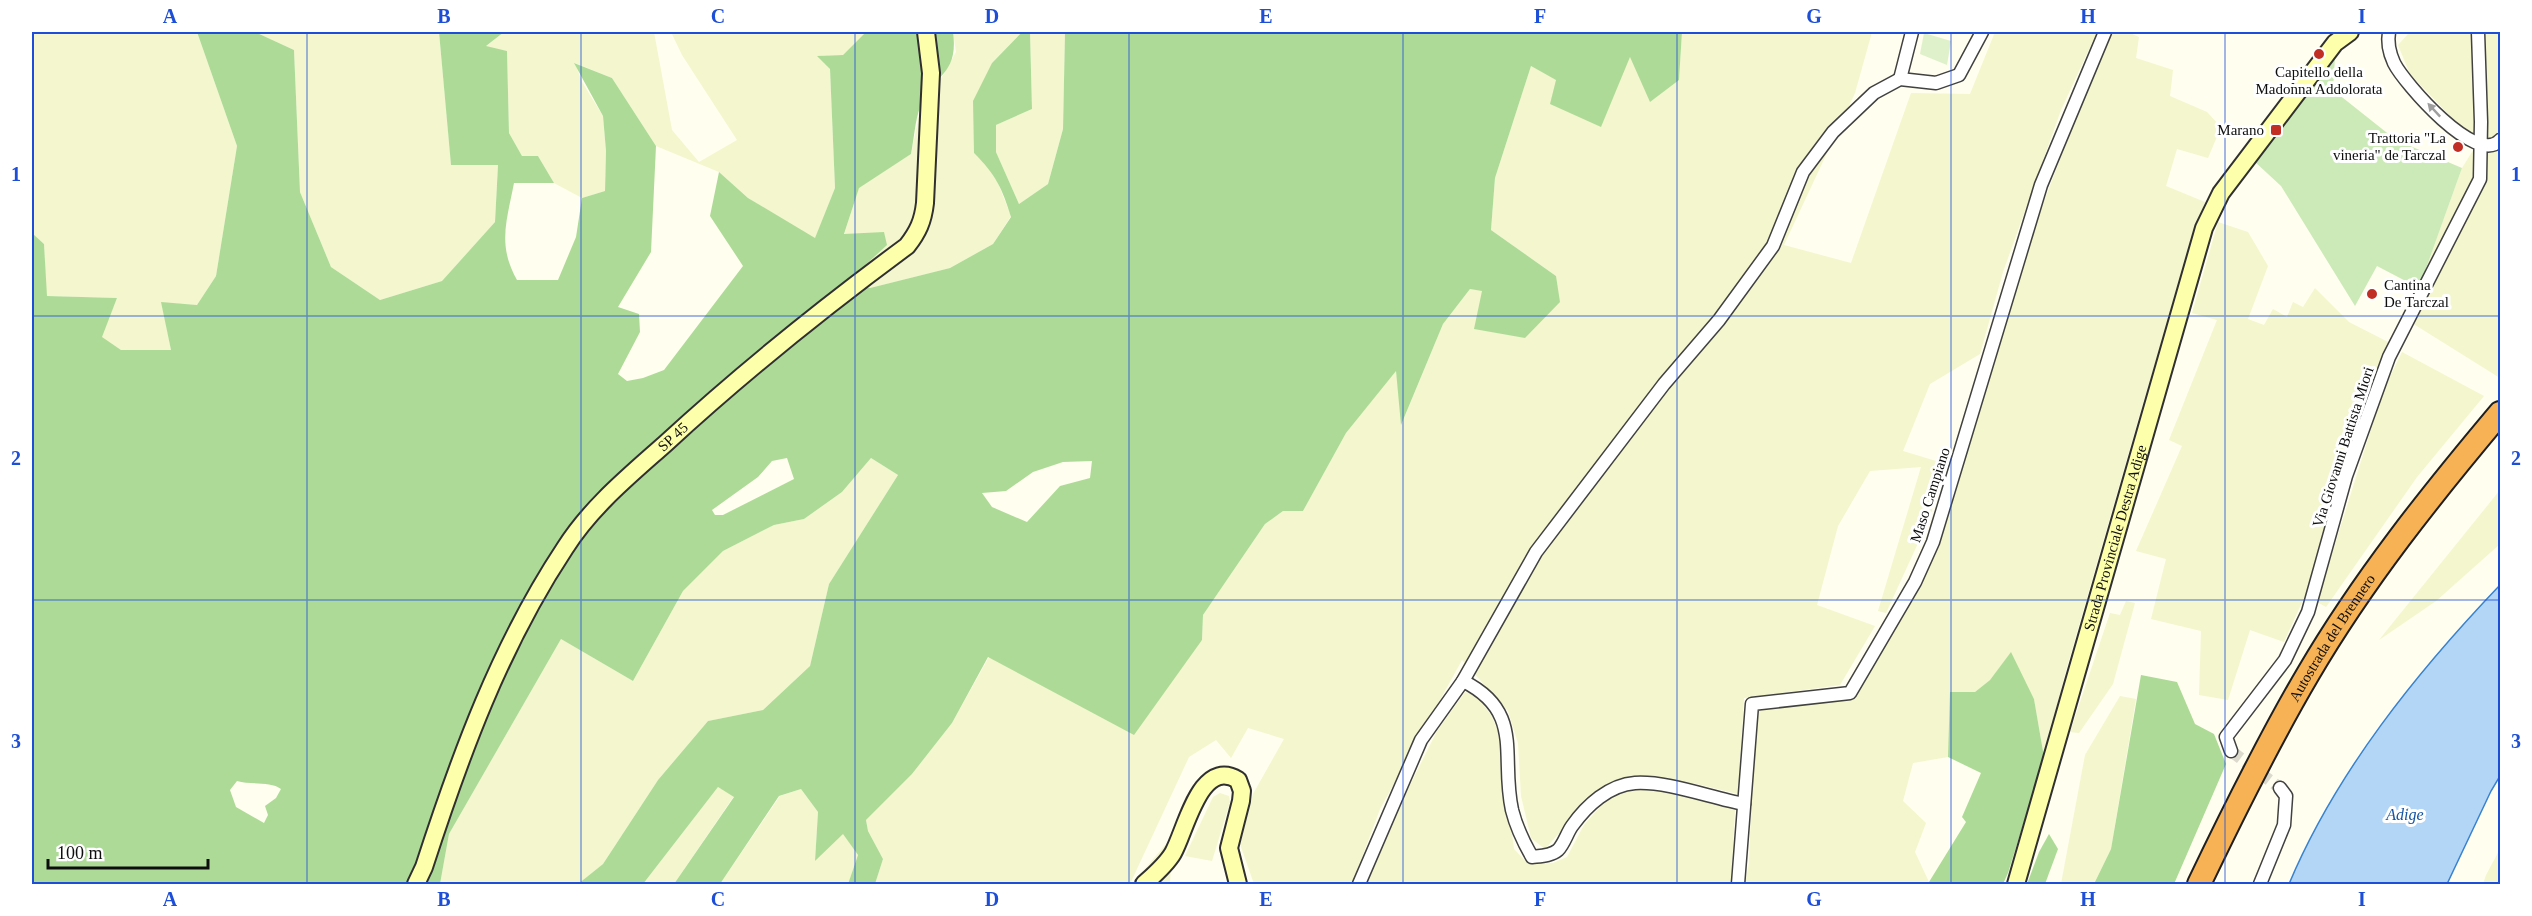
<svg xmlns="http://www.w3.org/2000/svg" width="2532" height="916" font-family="'Times New Roman',serif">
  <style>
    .farmland { fill: #f4f6ce }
    .green { fill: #cceab8 }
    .forest { fill: #addb97; fill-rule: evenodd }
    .pitch { fill: #dff1ca }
    .water { fill: #b3d6f7; stroke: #3882d0; stroke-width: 1.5 }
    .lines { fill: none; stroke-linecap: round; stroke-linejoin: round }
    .street-tunnel { stroke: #dbdacd; stroke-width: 12; stroke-dasharray: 12 6; stroke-linecap: butt }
    .street-casing { stroke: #414141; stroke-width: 15 }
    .secondary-casing { stroke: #303030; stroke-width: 20 }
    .highway-casing { stroke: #1f1f1f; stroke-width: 26 }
    .street { stroke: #fff; stroke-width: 12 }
    .secondary { stroke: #feffaa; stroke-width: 16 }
    .highway { stroke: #f7b255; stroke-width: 22 }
    .oneway { fill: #9f9f9f }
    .grid { fill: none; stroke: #1d4ed8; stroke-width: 1.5; stroke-opacity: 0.55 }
    .poi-dot { fill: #c12e23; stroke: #fff; stroke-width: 2 }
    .labels { text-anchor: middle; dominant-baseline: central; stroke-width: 6; stroke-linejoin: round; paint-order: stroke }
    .poi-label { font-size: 15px; fill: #0e0e0e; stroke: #fff; text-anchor: end }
    .street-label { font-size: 15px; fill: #0e0e0e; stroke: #fff }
    .water-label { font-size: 16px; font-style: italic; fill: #1454a3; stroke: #fff }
    .neatline { fill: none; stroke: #1d4ed8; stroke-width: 2 }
    .grid-label { font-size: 20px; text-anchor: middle; font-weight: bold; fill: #1d4ed8 }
  </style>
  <rect width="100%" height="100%" fill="#fffeef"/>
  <g class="farmland">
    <path d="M32 32H197L237 146 216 276 197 305 162 303 171 350H121L101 337 117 298 46 296 44 244 32 233Z"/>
    <path d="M255 32H439L451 164 498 165 495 222 442 281 380 300 331 267 300 192 294 50Z"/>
    <path d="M504 32H654L672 130 699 162 737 140 682 55 671 32H866L843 55 818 56 830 69 835 188 815 239 748 198 719 172 656 146 612 78 575 63 582 82 603 116 606 151 605 191 582 198 554 183 538 156H522L509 133 507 51 485 47Z"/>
    <path d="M953 32H1022L992 63 974 153 994 173 1011 216 993 244 950 268 870 288 846 282 844 235 859 187 911 154 921 106 944 74 956 52Z"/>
    <path d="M1030 32H1065L1063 129 1048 184 1019 204 996 152V125L1032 109Z"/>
    <path d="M1682 32H1872L1855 93 1784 245 1851 263 1911 93 1970 94 1995 32H2097L2061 110 2003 272 1980 354 1930 384 1903 451 1946 464 1930 517 1886 613 1878 611 1921 467 1870 471 1838 526 1817 605 1875 626 1840 685 1744 698 1738 794 1697 784 1637 775 1607 786 1584 805 1545 849 1531 838 1521 796 1518 743 1508 711 1462 660 1380 809 1352 884H1254L1240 844 1253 794 1284 739 1248 728 1231 758 1216 740 1189 757 1130 884H875L883 859 868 831 866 820 912 774 952 723 989 657 1202 641 1203 615 1265 524 1283 511H1303L1346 433 1396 370 1402 423 1443 324 1470 289 1482 290 1556 276 1491 230 1495 178 1531 66 1557 80 1630 57 1679 80Z"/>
    <path d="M2109 32H2128L2139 37 2136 58 2173 70 2170 96 2207 112 2221 127 2208 158 2177 149 2166 186 2205 202 2143 403 2065 674 2044 757 2034 699 2011 653 1990 680 1975 692 1950 745 1948 757 1913 763 1903 801 1926 823 1915 852 1929 882 1937 884H1745L1749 863 1755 707 1855 696 1901 616 1940 535 2028 243Z"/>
    <path d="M2410 32H2500V378L2412 323 2429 295 2419 288 2462 168 2477 144 2410 74 2398 45Z"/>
    <path d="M2218 222 2248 232 2268 266 2248 319 2264 325 2273 309 2287 317 2293 302 2303 307 2315 288 2349 322 2390 343 2369 392 2341 476 2309 587 2284 642 2250 630 2228 700 2199 695 2201 631 2151 619 2166 559 2136 551 2182 446 2169 440 2217 320 2192 313Z"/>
    <path d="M2402 352 2484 396 2417 477 2326 607 2317 602 2383 391Z"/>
    <path d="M871 458 898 475 829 584 810 666 763 710 708 721 658 780 603 864 578 884H440L449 834 561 639 633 681 683 591 723 551 774 525 804 519 842 492Z"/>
    <path d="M2500 490V544L2436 601 2379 640Z"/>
    <path d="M2126 601 2135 603 2113 684 2079 733 2070 732 2110 613 2120 615Z"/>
    <path d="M1465 692 1476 695 1491 715 1498 731 1514 849 1528 864 1553 863 1567 857 1584 825 1606 800 1632 790H1659L1735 809 1731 884H1367L1409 787 1437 731Z"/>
    <path d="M2120 696 2136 699 2111 849 2094 884H2061L2085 755Z"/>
    <path d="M718 787 734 796 674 884H643Z"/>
    <path d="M801 789 818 812 815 861 843 833 858 855 848 884H720L780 796Z"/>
    <path d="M1220 793 1229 796 1230 802 1212 861 1185 856 1213 797Z"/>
    <path d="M1172 837 1170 884H1132Z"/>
    <path d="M2500 849V884H2483L2486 875Z"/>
  </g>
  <path class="green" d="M2335 57 2333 90 2396 140 2462 168 2419 288 2377 266 2355 306 2281 186 2254 161 2325 62Z"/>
  <g class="forest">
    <path d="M197 32H255L294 50 300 192 331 267 380 300 442 281 495 222 498 165H451L439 32H504L486 46 507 51 509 133 522 156H538L554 183H514C507 220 497 245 517 280H558L576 237 582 198 605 191 606 151 603 116 574 63 612 78 656 146 651 252 618 307 639 314 640 332 618 374 627 381 643 378 664 370 743 266 710 216 719 172 748 198 815 238 835 188 830 69 817 56 843 55 866 32H953C959 76 933 74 920 107 915 121 914 139 911 154L859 188 844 234 884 232 887 245 847 282 870 288 950 268 993 244 1011 217C1002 188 996 175 974 153L973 101 992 63 1022 32H1030L1032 109 996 125V152L1019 204 1048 184 1063 129 1065 32H1682L1679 80 1650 102 1630 57 1601 127 1550 104 1556 80 1531 66 1495 178 1491 230 1556 276 1560 302 1525 338 1474 329 1482 291 1470 289 1443 324 1401 425 1396 371 1346 433 1303 511H1283L1265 524 1203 615 1202 640 1134 735 988 657 952 723 912 774 866 820 868 831 883 859 875 884H848L858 855 843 834 815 861 818 812 801 789 779 796 720 884H674L734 797 718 787 643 884H578L603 864 658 780 708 721 763 710 810 666 829 584 898 475 871 458 842 492 804 519 774 525 723 551 683 591 633 681 561 639 449 834 440 884H32V233L44 244 47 296 117 298 102 337 121 350H171L161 302 197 305 216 276 237 146ZM787 458 794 479 723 515H715L712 510 758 477 772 461ZM1092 461 1090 478 1060 486 1027 522 992 507 982 493 1006 491 1033 472 1063 462ZM237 781C250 785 271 781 281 789L276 798 265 806 268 815 264 823 236 807 230 790Z"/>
    <path d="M2011 652 2034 699 2044 757 2008 873 2003 884 1929 882 1966 822 1962 817 1981 773 1948 757 1950 692H1975L1990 680Z"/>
    <path d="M2141 675 2177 682 2195 724 2214 734 2226 764 2174 884H2094L2111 849Z"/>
    <path d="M2049 834 2058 849 2045 884H2027L2039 852Z"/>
  </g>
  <path class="pitch" d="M1924 33 1951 41 1947 65 1920 54Z"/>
  <path class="water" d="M2500 585V776L2491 791 2447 884H2289C2336 772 2417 672 2500 585Z"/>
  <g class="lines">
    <path class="street-tunnel" d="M2231 751 2280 788"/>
    <g class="street-casing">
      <g id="street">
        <path d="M2389 32C2387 43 2389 52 2394 63 2404 83 2477 167 2500 140"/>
        <path d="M1900 79 1912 32"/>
        <path d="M1463 681C1525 712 1500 756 1512 810 1516 826 1524 843 1532 857 1540 856 1551 856 1558 850 1564 844 1567 833 1572 826 1587 805 1609 785 1635 783 1668 781 1711 798 1744 804"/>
        <path d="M2231 751 2226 737 2285 660 2308 612 2346 476 2389 357 2480 179 2481 122 2478 32"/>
        <path d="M1359 884 1421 740 1463 681 1536 552 1664 384 1719 320 1773 246 1803 172 1833 132 1874 93 1900 79 1936 83 1959 75 1982 32"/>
        <path d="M1738 884 1752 704 1850 693 1915 582 1933 542 2041 185 2105 32"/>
        <path d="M2260 884 2284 825 2286 796 2280 788"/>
      </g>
    </g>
    <g class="secondary-casing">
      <g id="secondary">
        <path id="s1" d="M416 884 424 867C460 756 500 646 565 548 591 507 629 476 665 444 742 373 823 308 907 246 918 232 923 221 925 203L931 73 926 32"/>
        <path d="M1144 884C1154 875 1166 865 1173 853 1186 830 1200 757 1238 780L1242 791 1241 801 1229 848 1238 884"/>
        <path id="s2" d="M2016 884 2204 228 2221 193 2335 43 2350 32"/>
      </g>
    </g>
    <g class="highway-casing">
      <g id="highway">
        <path id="s3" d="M2199 884C2233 813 2268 742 2308 674 2363 580 2431 495 2500 413"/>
      </g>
    </g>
    <use href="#street" class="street"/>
    <use href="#secondary" class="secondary"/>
    <use href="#highway" class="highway"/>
  </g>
  <defs><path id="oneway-solid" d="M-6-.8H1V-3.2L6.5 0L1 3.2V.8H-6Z" transform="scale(1.5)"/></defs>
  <use class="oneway" href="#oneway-solid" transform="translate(2434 110) rotate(-133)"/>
  <path class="grid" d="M307 32V884M581 32V884M855 32V884M1129 32V884M1403 32V884M1677 32V884M1951 32V884M2225 32V884M32 316H2500M32 600H2500"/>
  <g class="poi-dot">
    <circle cx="2319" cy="54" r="6"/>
    <rect x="2270" y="124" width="12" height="12" rx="3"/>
    <circle cx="2458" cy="147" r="6"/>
    <circle cx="2372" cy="294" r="6"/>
  </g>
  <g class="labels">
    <g class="poi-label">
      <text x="2319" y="72" text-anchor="middle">Capitello della<tspan x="2319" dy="17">Madonna Addolorata</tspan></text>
      <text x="2264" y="130">Marano</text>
      <text x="2446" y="138">Trattoria "La<tspan x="2446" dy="17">vineria" de Tarczal</tspan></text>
      <text x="2384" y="285" text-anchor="start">Cantina<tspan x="2384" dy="17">De Tarczal</tspan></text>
    </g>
    <g class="street-label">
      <text stroke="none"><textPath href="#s1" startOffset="524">SP 45</textPath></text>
      <text transform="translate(2343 447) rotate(-72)">Via Giovanni Battista Miori</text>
      <text transform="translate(1930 495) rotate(-72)">Maso Campiano</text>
      <text stroke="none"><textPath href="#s2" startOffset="360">Strada Provinciale Destra Adige</textPath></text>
      <text stroke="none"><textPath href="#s3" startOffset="280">Autostrada del Brennero</textPath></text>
    </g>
    <g class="water-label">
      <text x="2405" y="814">Adige</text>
    </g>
  </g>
  <rect width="2532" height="916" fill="none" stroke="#ffffff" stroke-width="66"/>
  <path d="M48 859v9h160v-9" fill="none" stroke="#0e0e0e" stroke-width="3"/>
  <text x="57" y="859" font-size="18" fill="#0e0e0e" stroke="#ffffff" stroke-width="4.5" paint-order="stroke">100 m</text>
  <rect x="33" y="33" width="2466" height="850" class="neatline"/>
  <g class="grid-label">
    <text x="170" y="23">A</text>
    <text x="444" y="23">B</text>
    <text x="718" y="23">C</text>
    <text x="992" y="23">D</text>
    <text x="1266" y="23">E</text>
    <text x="1540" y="23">F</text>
    <text x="1814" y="23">G</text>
    <text x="2088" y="23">H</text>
    <text x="2362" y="23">I</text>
    <text x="16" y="181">1</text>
    <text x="2516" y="181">1</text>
    <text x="16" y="465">2</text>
    <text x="2516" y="465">2</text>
    <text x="16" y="748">3</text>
    <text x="2516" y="748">3</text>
    <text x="170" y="906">A</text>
    <text x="444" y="906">B</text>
    <text x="718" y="906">C</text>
    <text x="992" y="906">D</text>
    <text x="1266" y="906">E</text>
    <text x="1540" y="906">F</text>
    <text x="1814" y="906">G</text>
    <text x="2088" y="906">H</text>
    <text x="2362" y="906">I</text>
  </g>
</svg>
